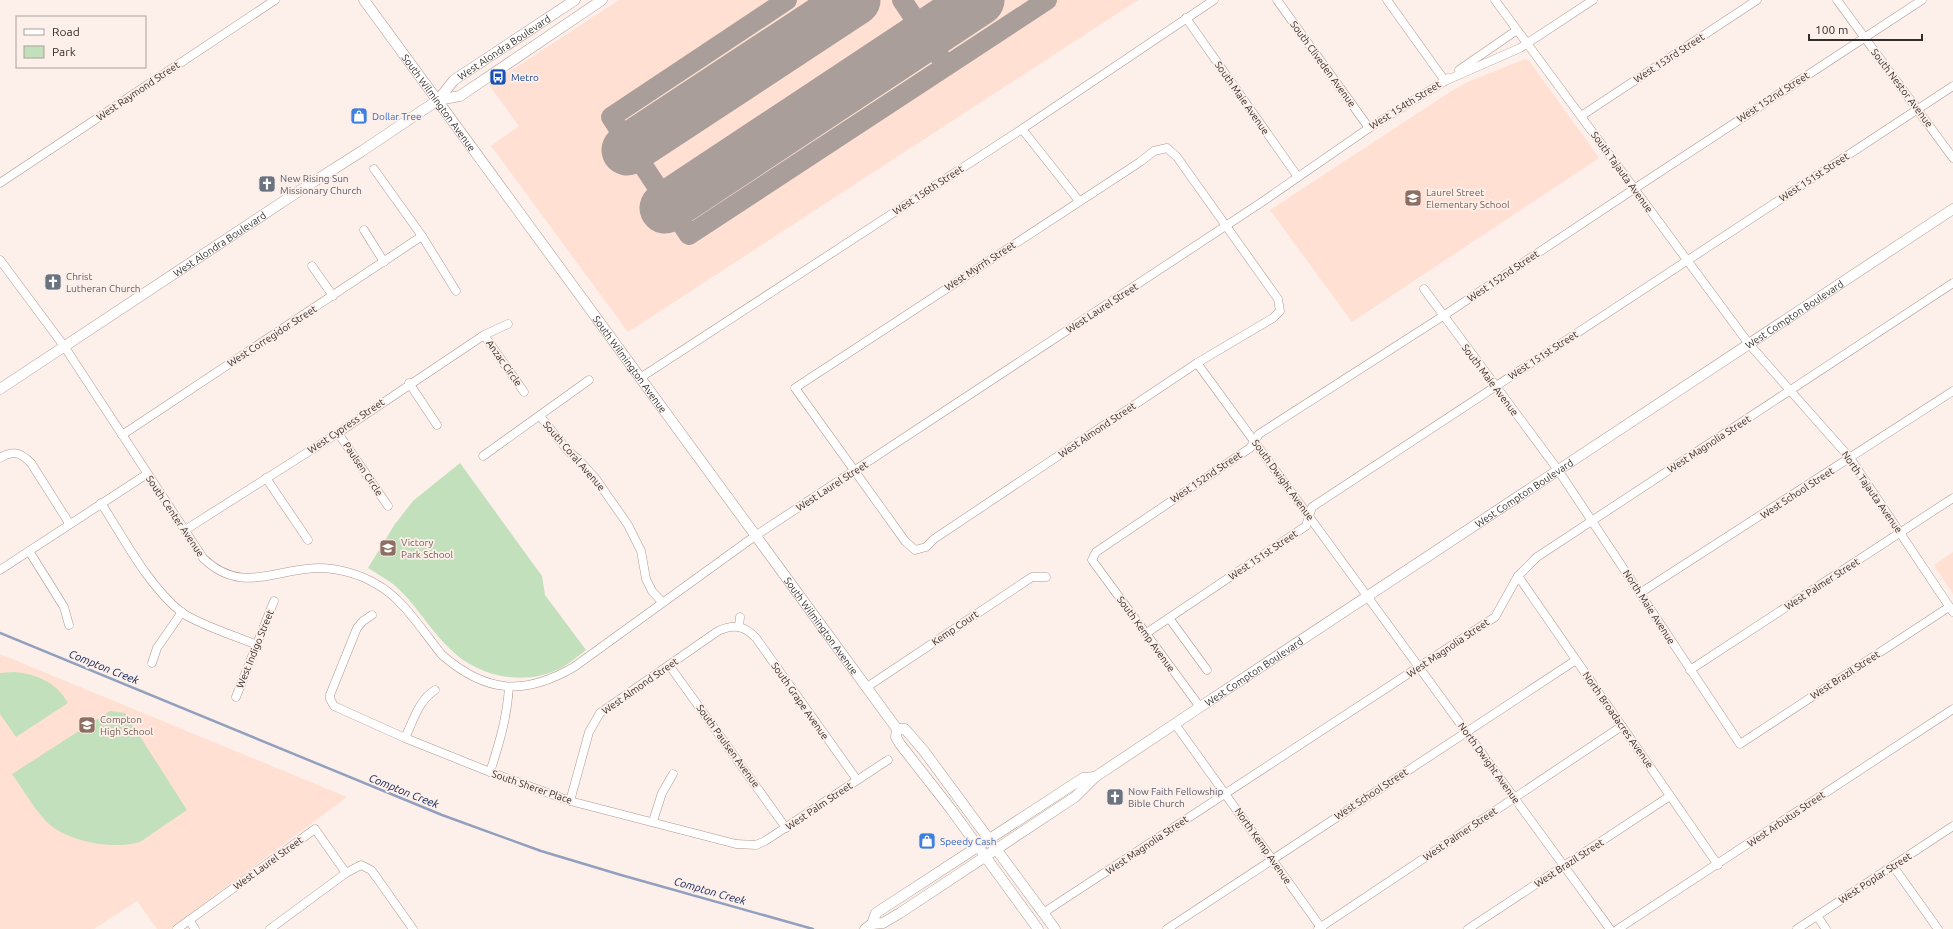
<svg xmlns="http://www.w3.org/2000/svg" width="1953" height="929" font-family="Ubuntu,sans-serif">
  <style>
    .built { fill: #ffe0d3 }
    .green { fill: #c3e0bc }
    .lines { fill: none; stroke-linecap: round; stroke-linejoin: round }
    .stream { stroke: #91a0be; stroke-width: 2.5 }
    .taxiway { stroke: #aa9e9a; stroke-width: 20 }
    .runway { stroke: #aa9e9a; stroke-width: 51 }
    .minor-casing { stroke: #ae9990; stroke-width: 9 }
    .major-casing { stroke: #ae9990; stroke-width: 11 }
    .minor { stroke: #fff; stroke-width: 8 }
    .major { stroke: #fff; stroke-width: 10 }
    .labels { text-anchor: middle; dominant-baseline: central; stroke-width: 3.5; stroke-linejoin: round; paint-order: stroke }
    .street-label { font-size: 10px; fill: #342c28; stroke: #fdefea }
    .transit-label { font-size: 10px; fill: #164399; stroke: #fdefea; text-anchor: start }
    .shop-label { font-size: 10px; fill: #366cbe; stroke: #fdefea; text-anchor: start }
    .worship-label { font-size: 10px; fill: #5b616d; stroke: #fdefea; text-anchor: start }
    .education-label { font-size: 10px; fill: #785e54; stroke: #fdefea; text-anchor: start }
    .water-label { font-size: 11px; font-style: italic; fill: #0d2559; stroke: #fdefea }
  </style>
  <rect width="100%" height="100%" fill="#fdefea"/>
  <g class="built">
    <path d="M619 0H1138L628 332 491 146 519 126 489 85Z"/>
    <path d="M1525 59 1530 62 1599 158 1352 322 1270 210 1453 90 1470 81Z"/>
    <path d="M1953 552V594L1934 565Z"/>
    <path d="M0 654 347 797 170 929H157L137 901 94 929H0Z"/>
  </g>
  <g class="green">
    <path d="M460 463 542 576 545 595 586 650C578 656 570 663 561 668 525 687 477 677 449 648 429 629 415 602 393 584 385 578 376 573 368 568L395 524 413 501Z"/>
    <path d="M14 672C37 674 56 682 68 703L16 737 0 714V673Z"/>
    <path d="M110 711 125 713 187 810 140 842C115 850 69 842 49 824 35 811 23 789 12 774Z"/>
  </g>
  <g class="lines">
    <path class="stream" d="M0 633 442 815 541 851 621 875 813 929"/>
    <g class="taxiway">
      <path d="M787 0 611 117 689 235 1047 0"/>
      <path d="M902 0 946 66"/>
    </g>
    <g class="runway">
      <path d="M627 150 855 0"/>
      <path d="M665 208 979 0"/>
    </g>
    <g class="minor-casing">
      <g id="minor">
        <path d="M1277 0 1369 128"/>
        <path d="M1387 0 1445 81 1448 78"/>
        <path d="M1495 0 1749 344 1850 458 1953 612"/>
        <path d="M1837 0 1953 158"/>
        <path d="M1186 18 1298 177"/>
        <path d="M1459 70 1517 30"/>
        <path d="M1581 116 1757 0"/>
        <path d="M1022 129 1079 201"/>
        <path d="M1167 148 1177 157 1278 299 1280 311 1273 318 1197 363 934 539 926 547 915 550 905 541 795 388 1140 162 1154 151Z"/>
        <path d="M374 169 422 236 456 291"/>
        <path d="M0 183 275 0"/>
        <path d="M364 230 384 262"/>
        <path d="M0 260 64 346 203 558C241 595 274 569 318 568 337 568 360 574 376 584 402 597 424 633 442 655 486 693 524 696 574 667L755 536 1262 202 1369 128 1445 81 1520 48 1593 0"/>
        <path d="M312 266 333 296"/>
        <path d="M1424 289 1558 470 1740 744 1949 607"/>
        <path d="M484 335 524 392"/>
        <path d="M1197 363 1610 929"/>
        <path d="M640 378 1022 129 1214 0"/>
        <path d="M409 383 437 425"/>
        <path d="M540 416 568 451 578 459 596 479 628 525 641 551 646 579 652 591 662 602"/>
        <path d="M338 433 388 506"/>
        <path d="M122 435 422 236"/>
        <path d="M483 456 589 380"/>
        <path d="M0 458C13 450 20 452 31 463L69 523"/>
        <path d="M266 478 308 540"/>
        <path d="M101 503C125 540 147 584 181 612 199 625 236 636 257 645"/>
        <path d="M185 530 338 433 484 335 508 324"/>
        <path d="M29 551 64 607 69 625"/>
        <path d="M0 570 147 474"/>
        <path d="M1518 576 1718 865"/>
        <path d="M1640 593 1953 391"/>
        <path d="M372 615 363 621 357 628 330 695V699L334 706 405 738 490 772 570 801 736 844 756 845 765 841 888 760"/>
        <path d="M1169 618 1207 670"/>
        <path d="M739 626 740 617"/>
        <path d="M1145 634 1306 526 1312 507 1953 86"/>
        <path d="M152 663 157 648 182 612"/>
        <path d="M669 665 786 828"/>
        <path d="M1690 670 1953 498"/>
        <path d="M867 687 1032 577H1046"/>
        <path d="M236 697 274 601"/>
        <path d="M1200 707 1092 560 1096 552 1250 448 1259 434 1443 316 1634 189 1922 0"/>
        <path d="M1175 724 1322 929"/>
        <path d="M405 738C413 721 419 700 435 690"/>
        <path d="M490 772C499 744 507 718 509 687"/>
        <path d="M570 801 589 732 600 713 718 631C733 624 744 625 756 638L857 780"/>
        <path d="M653 821 662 793 673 774"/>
        <path d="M1893 866 1938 929"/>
        <path d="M1043 913 1495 617 1518 576 1537 557 1953 283"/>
        <path d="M1817 916 1826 929"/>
        <path d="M189 920 195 929"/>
        <path d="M177 929 315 829 346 873"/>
        <path d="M270 929 346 873 361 865 371 870 377 878 413 929"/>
        <path d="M1167 929 1576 660"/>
        <path d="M1318 929 1622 726"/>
        <path d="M1468 929 1670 796"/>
        <path d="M1618 929 1953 709"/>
        <path d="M1797 929 1953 826"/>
      </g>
    </g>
    <g class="major-casing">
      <g id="major">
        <path id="s1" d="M364 0 897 729 896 737 900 744 950 808 1038 929"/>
        <path d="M438 100 460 96 602 0"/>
        <path id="s2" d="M0 389 293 195 362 151 438 100 454 80 575 0"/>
        <path d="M897 729H905L924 751 1055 929"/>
        <path d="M872 924 876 913 1083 778 1095 777"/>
        <path id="s3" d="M865 929 872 924 883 923 900 913 1075 797 1095 777 1200 707 1953 209"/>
      </g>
    </g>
    <use href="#minor" class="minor"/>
    <use href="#major" class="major"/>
  </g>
  <defs>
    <g id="bus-square" transform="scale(0.9)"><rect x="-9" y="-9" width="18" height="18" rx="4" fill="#1a4fb4" stroke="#fdefea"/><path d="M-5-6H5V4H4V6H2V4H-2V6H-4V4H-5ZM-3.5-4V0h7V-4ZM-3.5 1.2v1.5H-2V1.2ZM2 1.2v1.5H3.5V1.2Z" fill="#fff"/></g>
    <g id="shop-square" transform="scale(0.9)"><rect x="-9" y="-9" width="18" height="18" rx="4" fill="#3f7fe0" stroke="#fdefea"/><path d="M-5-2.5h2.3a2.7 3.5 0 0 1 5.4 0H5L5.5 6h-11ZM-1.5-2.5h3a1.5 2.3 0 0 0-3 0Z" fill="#fff"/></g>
    <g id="church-square" transform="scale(0.9)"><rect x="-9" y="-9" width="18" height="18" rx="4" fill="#6b7280" stroke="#fdefea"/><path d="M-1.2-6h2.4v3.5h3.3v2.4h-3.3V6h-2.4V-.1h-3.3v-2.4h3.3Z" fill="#fff"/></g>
    <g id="school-square" transform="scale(0.9)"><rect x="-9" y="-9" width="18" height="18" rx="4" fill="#8d6e63" stroke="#fdefea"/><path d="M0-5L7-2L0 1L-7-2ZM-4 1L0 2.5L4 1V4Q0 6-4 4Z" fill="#fff"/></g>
  </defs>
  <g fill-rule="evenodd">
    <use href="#bus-square" x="498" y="77"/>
    <use href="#shop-square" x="359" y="116"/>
    <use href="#church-square" x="267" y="184"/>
    <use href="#school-square" x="1413" y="198"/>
    <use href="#church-square" x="53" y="282"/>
    <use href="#school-square" x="388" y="548"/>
    <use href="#school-square" x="87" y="725"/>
    <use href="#church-square" x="1115" y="797"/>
    <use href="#shop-square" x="927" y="841"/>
  </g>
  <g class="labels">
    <g class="street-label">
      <text stroke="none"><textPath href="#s2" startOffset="610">West Alondra Boulevard</textPath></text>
      <text transform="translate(1669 58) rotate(-33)">West 153rd Street</text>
      <text transform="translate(1323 64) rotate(54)">South Cliveden Avenue</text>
      <text transform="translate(1902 88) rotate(53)">South Nestor Avenue</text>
      <text transform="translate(138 91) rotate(-34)">West Raymond Street</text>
      <text transform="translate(1773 97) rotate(-33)">West 152nd Street</text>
      <text transform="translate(1242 98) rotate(55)">South Maie Avenue</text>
      <text stroke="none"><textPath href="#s1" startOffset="127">South Wilmington Avenue</textPath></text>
      <text transform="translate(1405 105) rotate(-32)">West 154th Street</text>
      <text transform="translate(1622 172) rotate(54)">South Tajauta Avenue</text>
      <text transform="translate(1814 177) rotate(-33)">West 151st Street</text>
      <text transform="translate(928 190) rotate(-33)">West 156th Street</text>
      <text stroke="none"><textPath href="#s2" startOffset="263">West Alondra Boulevard</textPath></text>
      <text transform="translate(980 266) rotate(-33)">West Myrrh Street</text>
      <text transform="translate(1503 276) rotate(-34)">West 152nd Street</text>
      <text transform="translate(1102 308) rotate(-33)">West Laurel Street</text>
      <text stroke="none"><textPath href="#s3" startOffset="1116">West Compton Boulevard</textPath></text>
      <text transform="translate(272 336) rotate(-33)">West Corregidor Street</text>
      <text transform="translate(1543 355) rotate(-33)">West 151st Street</text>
      <text transform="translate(504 363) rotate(55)">Anzac Circle</text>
      <text stroke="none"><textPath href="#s1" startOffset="451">South Wilmington Avenue</textPath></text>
      <text transform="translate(1490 380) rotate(53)">South Maie Avenue</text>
      <text transform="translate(346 426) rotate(-34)">West Cypress Street</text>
      <text transform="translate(1097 430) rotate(-34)">West Almond Street</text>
      <text transform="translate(1709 444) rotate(-33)">West Magnolia Street</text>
      <text transform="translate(574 456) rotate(49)">South Coral Avenue</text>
      <text transform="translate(363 469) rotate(56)">Paulsen Circle</text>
      <text transform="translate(1206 477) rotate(-34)">West 152nd Street</text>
      <text transform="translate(1283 480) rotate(54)">South Dwight Avenue</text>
      <text transform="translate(832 486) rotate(-33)">West Laurel Street</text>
      <text transform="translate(1872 492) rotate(55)">North Tajauta Avenue</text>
      <text stroke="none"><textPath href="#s3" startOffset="792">West Compton Boulevard</textPath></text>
      <text transform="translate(1797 493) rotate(-33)">West School Street</text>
      <text transform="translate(175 516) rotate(56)">South Center Avenue</text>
      <text transform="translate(1263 555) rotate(-34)">West 151st Street</text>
      <text transform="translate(1822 584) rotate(-33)">West Palmer Street</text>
      <text transform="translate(1649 607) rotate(57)">North Maie Avenue</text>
      <text stroke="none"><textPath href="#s1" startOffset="775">South Wilmington Avenue</textPath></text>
      <text transform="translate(955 628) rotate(-34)">Kemp Court</text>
      <text transform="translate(1146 634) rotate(54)">South Kemp Avenue</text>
      <text transform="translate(1448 648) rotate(-34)">West Magnolia Street</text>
      <text transform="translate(255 649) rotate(-68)">West Indigo Street</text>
      <text stroke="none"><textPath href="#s3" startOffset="468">West Compton Boulevard</textPath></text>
      <text transform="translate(1845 675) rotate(-33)">West Brazil Street</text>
      <text transform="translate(640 686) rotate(-35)">West Almond Street</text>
      <text transform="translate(800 701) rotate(55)">South Grape Avenue</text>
      <text transform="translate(1618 720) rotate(55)">North Broadacres Avenue</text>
      <text transform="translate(728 746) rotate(54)">South Paulsen Avenue</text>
      <text transform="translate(1489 763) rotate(54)">North Dwight Avenue</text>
      <text transform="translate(532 787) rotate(19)">South Sherer Place</text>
      <text transform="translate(1371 794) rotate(-33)">West School Street</text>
      <text transform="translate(819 806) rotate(-34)">West Palm Street</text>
      <text transform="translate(1786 819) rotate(-34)">West Arbutus Street</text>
      <text transform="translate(1460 834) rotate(-34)">West Palmer Street</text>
      <text transform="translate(1147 845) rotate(-34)">West Magnolia Street</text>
      <text transform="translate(1263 846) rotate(55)">North Kemp Avenue</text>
      <text transform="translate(268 863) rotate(-36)">West Laurel Street</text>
      <text transform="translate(1569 863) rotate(-33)">West Brazil Street</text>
      <text transform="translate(1875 878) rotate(-33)">West Poplar Street</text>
    </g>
    <g class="transit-label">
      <text x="511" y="77">Metro</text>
    </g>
    <g class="shop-label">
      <text x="372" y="116">Dollar Tree</text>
      <text x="940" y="841">Speedy Cash</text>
    </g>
    <g class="worship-label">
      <text x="280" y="178">New Rising Sun<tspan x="280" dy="12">Missionary Church</tspan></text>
      <text x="66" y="276">Christ<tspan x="66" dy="12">Lutheran Church</tspan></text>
      <text x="1128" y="791">Now Faith Fellowship<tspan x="1128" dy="12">Bible Church</tspan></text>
    </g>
    <g class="education-label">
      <text x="1426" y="192">Laurel Street<tspan x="1426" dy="12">Elementary School</tspan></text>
      <text x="401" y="542">Victory<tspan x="401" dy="12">Park School</tspan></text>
      <text x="100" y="719">Compton<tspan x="100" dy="12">High School</tspan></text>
    </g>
    <g class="water-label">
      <text transform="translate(104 667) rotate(22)">Compton Creek</text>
      <text transform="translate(404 791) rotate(22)">Compton Creek</text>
      <text transform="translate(710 891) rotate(16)">Compton Creek</text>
    </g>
  </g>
  <rect x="16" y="16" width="130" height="52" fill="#fdefea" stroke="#ada19c"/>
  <rect x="24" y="29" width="20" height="6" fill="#ffffff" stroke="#ada19c"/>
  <text x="52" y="36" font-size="12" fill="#342c28">Road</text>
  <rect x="24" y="46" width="20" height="12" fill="#c3e0bc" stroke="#ada19c"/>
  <text x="52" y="56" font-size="12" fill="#342c28">Park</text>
  <path d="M1809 34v6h113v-6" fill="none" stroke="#342c28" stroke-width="2"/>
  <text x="1815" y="34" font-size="12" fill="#342c28" stroke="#fdefea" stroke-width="3" paint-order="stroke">100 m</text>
</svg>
